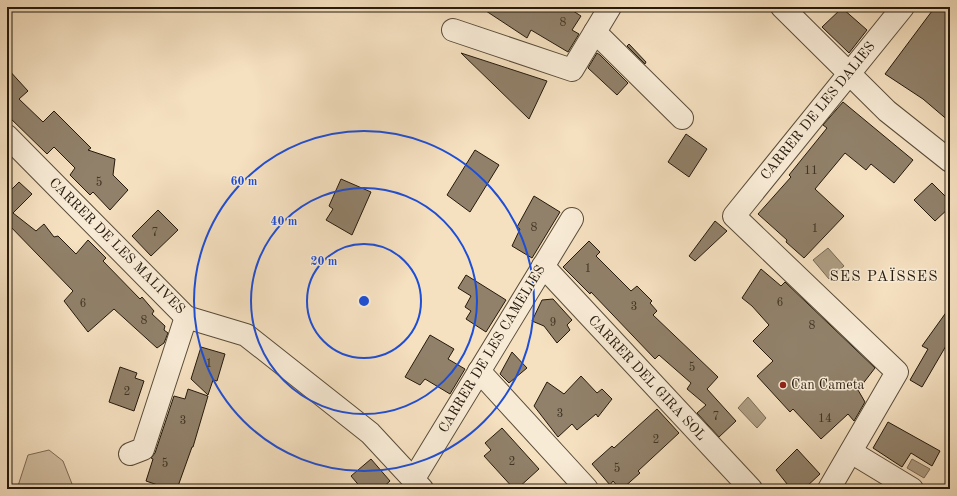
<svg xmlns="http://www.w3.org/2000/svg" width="957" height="496" font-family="'Old Standard TT',serif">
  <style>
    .green { fill: #d2bea1; stroke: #7c6c56 }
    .water { fill: #ae9d83; stroke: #776953 }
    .building { fill: #91816a; stroke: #251a0c }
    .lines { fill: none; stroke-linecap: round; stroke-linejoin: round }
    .minor-casing { stroke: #594c39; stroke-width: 24 }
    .minor { stroke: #f8ebd6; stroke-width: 22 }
    .ring { fill: none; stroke: #1d4ed8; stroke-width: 2 }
    .poi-dot { fill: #8f2418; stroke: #f8ebd6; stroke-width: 1.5 }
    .labels { text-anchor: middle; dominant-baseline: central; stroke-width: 3; stroke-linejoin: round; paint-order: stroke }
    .number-label { font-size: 12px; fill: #403424 }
    .street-label { font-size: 14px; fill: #251a0c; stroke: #f8ebd6 }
    .poi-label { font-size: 14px; fill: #251a0c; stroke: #f8ebd6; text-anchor: start }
    .neighbourhood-label { font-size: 15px; letter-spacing: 1px; fill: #251a0c; stroke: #f8ebd6 }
    .centre { fill: #1d4ed8; stroke: #f8ebd6; stroke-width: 2 }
    .ring-label { font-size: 12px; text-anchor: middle; font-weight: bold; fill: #1d4ed8; stroke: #f8ebd6; stroke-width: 3; stroke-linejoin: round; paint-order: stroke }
  </style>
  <rect width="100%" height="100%" fill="#f5e0c0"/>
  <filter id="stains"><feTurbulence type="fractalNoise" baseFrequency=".005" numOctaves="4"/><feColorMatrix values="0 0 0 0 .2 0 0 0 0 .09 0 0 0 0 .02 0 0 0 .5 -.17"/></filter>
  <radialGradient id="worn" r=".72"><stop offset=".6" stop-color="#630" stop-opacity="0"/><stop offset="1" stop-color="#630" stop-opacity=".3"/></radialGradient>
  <path class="green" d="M49 450 63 461 74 489H17L28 455Z"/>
  <g class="water">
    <path d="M828 248 844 266 829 279 813 260Z"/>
    <path d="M748 397 766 418 757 428 738 408Z"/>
    <path d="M912 459 930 469 924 478 907 468Z"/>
  </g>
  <g class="building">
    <path d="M480 7H567L581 16 572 30 579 34 568 52 531 30 527 38Z"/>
    <path d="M935 7H950V122L923 99 885 74Z"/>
    <path d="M842 8 867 30 849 53 822 27Z"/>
    <path d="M629 44 646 62 645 64 627 46Z"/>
    <path d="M461 53 547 81 529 119Z"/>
    <path d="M597 53 600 55 628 83 617 95 588 68Z"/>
    <path d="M7 68 28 91 19 99 43 122 54 111 91 148 88 150 115 159 113 175 128 190 110 210 93 192 90 195 70 175 75 168 54 147 47 154 7 115Z"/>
    <path d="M843 102 913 160 894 183 871 164 866 170 845 153 815 189 844 216 804 258 786 242 787 240 758 214 791 177 789 175 827 128 823 125Z"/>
    <path d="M686 134 707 149 689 177 668 162Z"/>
    <path d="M475 150 499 165 470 212 447 195Z"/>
    <path d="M341 179 371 192 352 235 326 220 333 209 329 206Z"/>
    <path d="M19 182 32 194 13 213 36 231 44 224 54 237 58 236 76 254 88 240 106 258 103 261 140 299 142 297 154 311 152 314 165 326 164 330 168 333 164 343 157 348 114 309 88 332 64 301 73 291 7 223V194Z"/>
    <path d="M932 183 950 201V207L935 221 914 200Z"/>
    <path d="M534 196 560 212 532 258 512 246 520 229 517 227Z"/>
    <path d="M158 210 178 230 151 256 132 236Z"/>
    <path d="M715 221 727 231 695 261 689 256Z"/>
    <path d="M589 241 600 252 596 256 631 291 637 286 652 301 650 303 657 311 653 315 718 377 707 389 736 421 719 437 697 413 706 405 687 389 691 383 659 355 655 359 591 292 590 294 563 267Z"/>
    <path d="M761 269 781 286 785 282 875 368 858 390 865 402 854 421 848 414 821 439 793 409 790 412 757 376 773 361 753 341 769 325 752 306 742 298Z"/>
    <path d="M466 275 506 300 486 332 466 319 471 311 465 307 471 296 458 288Z"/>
    <path d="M553 299 572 320 567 325 570 330 557 343 544 326 532 321 542 300Z"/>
    <path d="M950 307V339L922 387 910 380 928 349 922 346Z"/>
    <path d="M430 335 454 349 448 359 465 369 450 394 425 379 420 385 405 377Z"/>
    <path d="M201 347 225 354 217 381 213 380 208 395 191 379Z"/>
    <path d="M512 352 527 368 509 383 500 374Z"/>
    <path d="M120 367 137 373 135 378 144 381 134 411 109 402Z"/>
    <path d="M581 376 597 393 602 389 612 399 598 417 596 414 577 430 572 424 558 437 534 406 547 382 564 394Z"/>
    <path d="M188 389 208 396 193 447H192L177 489H169L146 481 153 459 151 458 155 453 174 396 185 399Z"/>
    <path d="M657 409 679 433 638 471 640 473 622 489H620L613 481 610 485 592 464 612 446 614 448Z"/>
    <path d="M888 422 940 451 932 466 911 453 902 467 873 448Z"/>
    <path d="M502 428 539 469 517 489H514L484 456 491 450 485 443Z"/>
    <path d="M797 449 820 474 804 489H791L776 470Z"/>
    <path d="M371 459 390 481 381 489H362L351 476Z"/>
  </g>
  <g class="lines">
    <g class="minor-casing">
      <g id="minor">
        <path d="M782 7 887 111 950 161"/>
        <path d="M453 30 572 70 610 7"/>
        <path d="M595 32 682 118"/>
        <path d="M7 136 186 317 246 335 370 433 422 489"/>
        <path d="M543 266 751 489"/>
        <path d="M479 371 587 489"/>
        <path d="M851 452 912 489"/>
        <path d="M130 454 143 449 186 317"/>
        <path d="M413 480 572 219"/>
        <path d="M829 489 897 372 734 216 903 7"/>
      </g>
    </g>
    <use href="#minor" class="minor"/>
  </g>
  <g class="ring">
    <circle cx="364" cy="301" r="57"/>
    <circle cx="364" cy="301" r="113"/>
    <circle cx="364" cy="301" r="170"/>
  </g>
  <circle class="poi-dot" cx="783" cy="385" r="4"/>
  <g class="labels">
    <g class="number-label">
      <text x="563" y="23">8</text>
      <text x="811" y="171">11</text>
      <text x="99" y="183">5</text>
      <text x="534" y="228">8</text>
      <text x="815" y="229">1</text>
      <text x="155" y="233">7</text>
      <text x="588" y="269">1</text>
      <text x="780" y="303">6</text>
      <text x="83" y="304">6</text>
      <text x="634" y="307">3</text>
      <text x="144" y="321">8</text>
      <text x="553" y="323">9</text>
      <text x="812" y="326">8</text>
      <text x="209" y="364">1</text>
      <text x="692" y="368">5</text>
      <text x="127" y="392">2</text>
      <text x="560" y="414">3</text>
      <text x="716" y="417">7</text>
      <text x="825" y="419">14</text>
      <text x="183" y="421">3</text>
      <text x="656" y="440">2</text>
      <text x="512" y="462">2</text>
      <text x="165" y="464">5</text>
      <text x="617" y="469">5</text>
    </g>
    <g class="street-label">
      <text transform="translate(818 111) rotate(-51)">CARRER DE LES DALIES</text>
      <text transform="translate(117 246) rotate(45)">CARRER DE LES MALIVES</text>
      <text transform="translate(492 349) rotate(-59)">CARRER DE LES CAMELIES</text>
      <text transform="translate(647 378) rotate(47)">CARRER DEL GIRA SOL</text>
    </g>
    <g class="poi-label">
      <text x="791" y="385">Can Cameta</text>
    </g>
    <g class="neighbourhood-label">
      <text x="884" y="277">SES PAÏSSES</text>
    </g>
  </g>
  <circle cx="364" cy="301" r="6" class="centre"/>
  <g class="ring-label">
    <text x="244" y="185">60 m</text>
    <text x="284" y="225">40 m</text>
    <text x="324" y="265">20 m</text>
  </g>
  <rect width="957" height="496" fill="none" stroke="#f5e0c0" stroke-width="24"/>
  <rect x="8" y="8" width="941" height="480" fill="none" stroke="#251a0c" stroke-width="2"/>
  <rect x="12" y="12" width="933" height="472" fill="none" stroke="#251a0c"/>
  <rect width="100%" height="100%" filter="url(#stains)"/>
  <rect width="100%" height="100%" fill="url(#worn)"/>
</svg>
